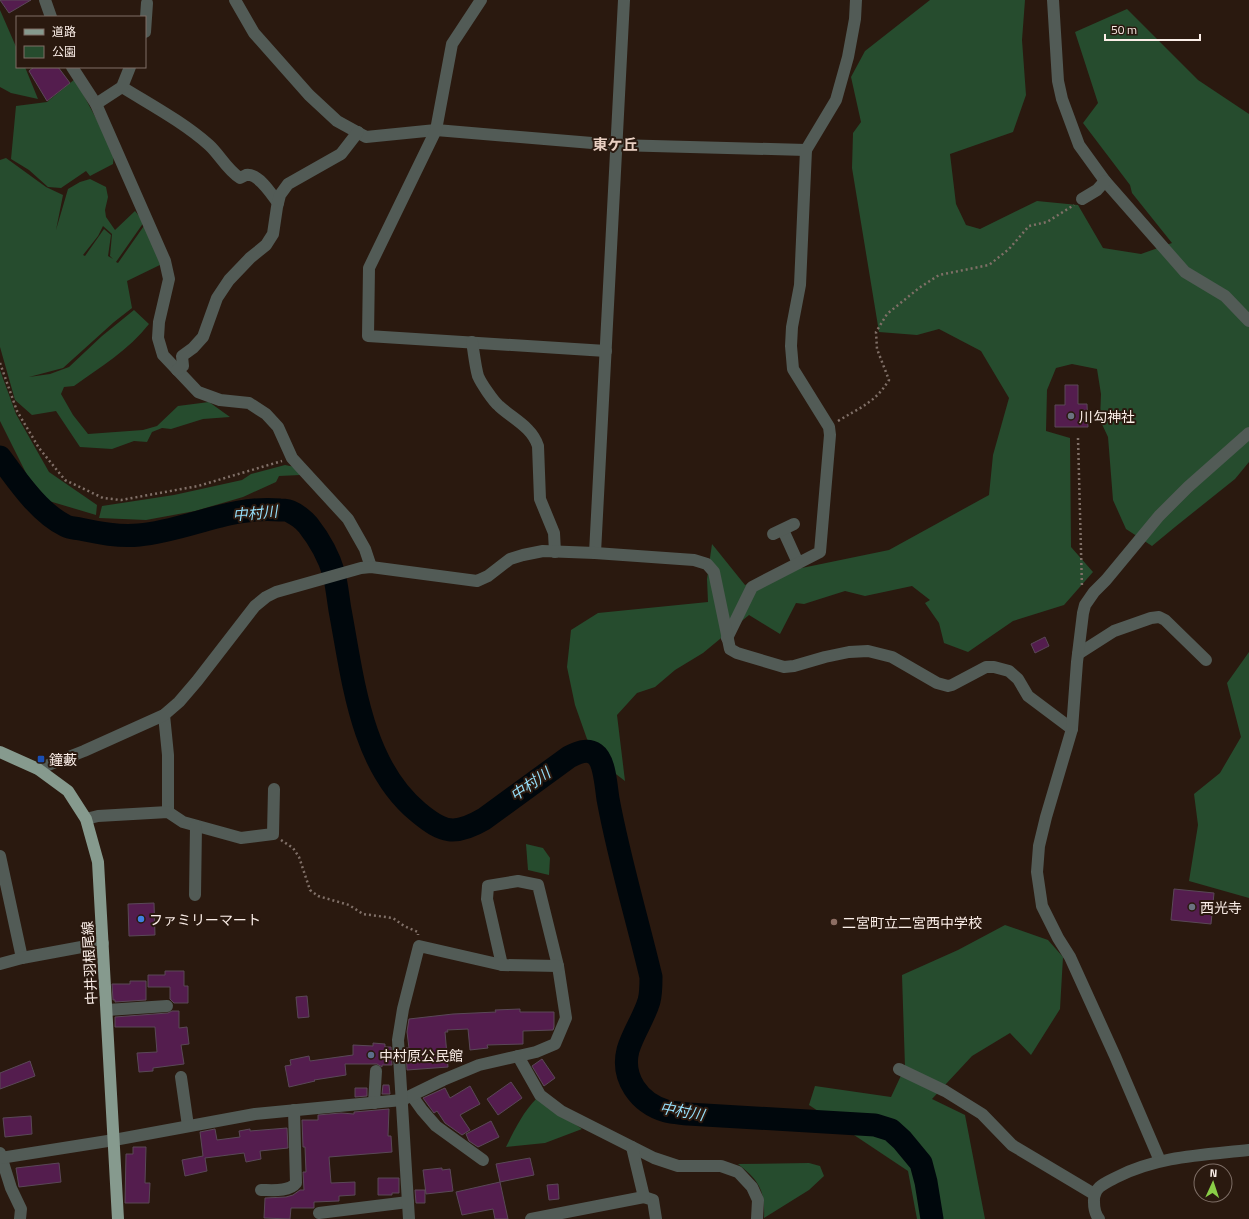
<svg xmlns="http://www.w3.org/2000/svg" width="1249" height="1219" font-family="'Titillium Web','Noto Sans JP',sans-serif">
  <style>
    .green { fill: #264c2e; fill-rule: evenodd }
    .lines { fill: none; stroke-linecap: round; stroke-linejoin: round }
    .river { stroke: #00070c; stroke-width: 23 }
    .building { fill: #541d4e; stroke: #5a4857 }
    .path { stroke: #807068; stroke-width: 2.5; stroke-dasharray: 2 3; stroke-linecap: butt }
    .minor { stroke: #525b56; stroke-width: 12 }
    .major { stroke: #869a8e; stroke-width: 12 }
    .worship-dot { fill: #6b7280; stroke: #2a190f; stroke-width: 1.5 }
    .transit-dot { fill: #1a4fb4; stroke: #2a190f; stroke-width: 1.5 }
    .shop-dot { fill: #3f7fe0; stroke: #2a190f; stroke-width: 1.5 }
    .education-dot { fill: #8d6e63; stroke: #2a190f; stroke-width: 1.5 }
    .service-dot { fill: #5c6f8a; stroke: #2a190f; stroke-width: 1.5 }
    .labels { text-anchor: middle; dominant-baseline: central; stroke-width: 4; stroke-linejoin: round; paint-order: stroke }
    .poi-label { font-size: 14px; fill: #fbeee8; stroke: #2a190f; text-anchor: start }
    .street-label { font-size: 14px; fill: #fbeee8; stroke: #2a190f }
    .neighbourhood-label { font-size: 15px; font-weight: bold; fill: #e8cfc2; stroke: #2a190f }
    .water-label { font-size: 15px; font-style: italic; fill: #96def9; stroke: #2a190f }
  </style>
  <rect width="100%" height="100%" fill="#2a190f"/>
  <g class="green">
    <path d="M930 0H1025L1022 40 1026 95 1013 132 950 154 956 204 966 225 980 229 1037 201 1078 205 1103 248 1141 254 1172 243 1132 193 1130 185 1083 123 1098 103 1075 32 1127 9 1198 80 1249 114V462L1235 479 1175 527 1152 546 1126 529 1113 500 1108 437 1100 420 1101 394 1097 369 1072 364 1056 368 1047 390 1046 431 1070 438 1071 547 1093 572 1064 605 1013 621 968 652 944 643 939 623 925 603 930 600 912 586 865 596 845 591 804 604 796 603 780 634 749 615 703 653 675 670 655 687 637 693 617 715 625 781 608 768 587 739 575 705 567 667 571 630 598 613 708 602 707 579 712 544 745 585 792 570 889 550 989 495 993 455 1009 398 981 351 939 329 917 335 879 332 852 168 853 133 861 122 851 77 865 51Z"/>
    <path d="M0 10 17 49V67H25L38 99 11 93 0 87Z"/>
    <path d="M75 79 114 152 113 164 90 176 86 171 61 188 48 187 29 170 11 159 16 106 47 102Z"/>
    <path d="M6 158 46 187 63 195 56 230 68 189 80 182 90 179 106 187 108 197 105 210 106 217 115 230 135 211 144 222 116 262 118 263 146 223 164 263 127 281 132 308 114 322 63 368 29 377 50 374 69 367 102 336 134 310 149 324C129 350 100 367 74 386L64 387 61 394 73 415 88 434 143 430 157 426 178 406 209 402 230 417 203 419 171 429 162 428 152 432 147 442 134 441 112 449 80 447 56 411 32 415 15 400 0 347V160ZM103 226 112 234 110 256 113 259 108 256 111 235 104 229 85 256 83 255 98 236Z"/>
    <path d="M0 370 16 414 49 472 97 505 96 515 49 501 27 475 0 421Z"/>
    <path d="M285 465 295 467 300 475 279 476 276 482 243 497 195 511 146 520 99 518 102 506 174 495 242 480 251 474Z"/>
    <path d="M1249 652V898L1189 881 1198 825 1194 794 1220 773 1241 737 1227 683Z"/>
    <path d="M526 844 543 848 550 858 549 875 528 870Z"/>
    <path d="M1005 925 1048 940 1063 957 1060 1009 1031 1055 1010 1033 972 1056 932 1099 965 1115 985 1219H917L908 1171 809 1105 815 1086 891 1097 905 1067 902 975 958 950Z"/>
    <path d="M537 1098 582 1129 545 1143 506 1147C515 1129 523 1112 537 1098Z"/>
    <path d="M809 1163 820 1166 824 1176 809 1190 764 1218C765 1191 760 1181 738 1164Z"/>
  </g>
  <g class="lines">
    <path class="river" d="M0 457C17 480 39 513 66 526 70 528 75 528 80 529 99 533 119 537 139 535 186 531 231 505 280 510 283 510 288 510 291 512 296 514 304 520 308 525 319 539 329 557 334 574 337 586 338 598 340 610 353 679 361 765 418 812 443 833 455 836 484 819L569 757C577 753 587 748 595 754 605 761 606 787 608 799 619 859 637 918 651 977 651 984 651 994 649 1001 644 1018 633 1033 628 1050 621 1078 639 1103 666 1111 673 1113 681 1113 688 1114L875 1125 891 1130 902 1140 921 1163 926 1182 932 1219"/>
  </g>
  <g class="building">
    <path d="M0 0H31L9 13Z"/>
    <path d="M34 67H58L70 83 47 101 29 71Z"/>
    <path d="M1065 385H1078V404H1087L1088 427H1055V405H1065Z"/>
    <path d="M1045 637 1049 646 1035 653 1031 644Z"/>
    <path d="M1174 889 1214 893 1211 924 1171 920Z"/>
    <path d="M154 903 155 935 129 936 128 904Z"/>
    <path d="M165 971H184V986H188V1003H174L170 999V987H148V975H165Z"/>
    <path d="M130 981H146V1000L115 1002V1000H113L112 984H130Z"/>
    <path d="M307 996 309 1017 298 1018 296 997Z"/>
    <path d="M520 1009V1012H554V1027L553 1030 523 1031V1044L487 1045 488 1048 470 1050 468 1029 447 1030 448 1032H445L448 1067 407 1070 406 1048H409L407 1032 409 1019 453 1014 496 1012 495 1010Z"/>
    <path d="M172 1011H179V1028L187 1027 189 1044 181 1045 184 1064 153 1068V1071L139 1072 137 1053 157 1052 155 1027H115V1017L168 1013Z"/>
    <path d="M373 1043 385 1044V1047H391L392 1065H382V1067L377 1064H345L346 1075 314 1080 315 1081 289 1087 285 1066 291 1065 290 1060 309 1056 310 1061 353 1055V1045L373 1046Z"/>
    <path d="M542 1059 555 1078 544 1086 532 1066Z"/>
    <path d="M30 1061 35 1076 0 1089V1073Z"/>
    <path d="M511 1082 522 1098 498 1115 487 1099Z"/>
    <path d="M383 1085H389L390 1094H382Z"/>
    <path d="M470 1086 480 1104 460 1115 470 1130 462 1135 445 1123 437 1111 434 1113 423 1098 445 1088 450 1098Z"/>
    <path d="M355 1088H367V1096L355 1097Z"/>
    <path d="M389 1109 388 1136H391L392 1152 329 1157 331 1183 355 1182V1195L339 1196V1201L314 1202V1208H291L290 1219 264 1218 265 1198 286 1197 293 1195 300 1190H304L303 1172H306L305 1147H303L302 1120H318V1115L341 1113 354 1114V1112Z"/>
    <path d="M31 1116 32 1134 5 1137 3 1118Z"/>
    <path d="M491 1121 499 1137 478 1147 469 1141 466 1134Z"/>
    <path d="M287 1128 288 1148 260 1151 261 1159 246 1162 244 1153 205 1158 207 1171 185 1176 182 1160 203 1156 200 1132 215 1129 217 1140 240 1137 239 1131 250 1129V1131Z"/>
    <path d="M133 1147H146L145 1183H150L149 1203H125L126 1154H133Z"/>
    <path d="M530 1158 534 1175 500 1182 496 1164Z"/>
    <path d="M59 1163 61 1182 19 1187 16 1168Z"/>
    <path d="M442 1168V1170L450 1169 453 1191 426 1194 423 1170Z"/>
    <path d="M378 1178H399V1193H392V1195H378Z"/>
    <path d="M500 1182 508 1219H495L493 1209 462 1215 456 1192Z"/>
    <path d="M558 1184 559 1199 549 1200 547 1185Z"/>
    <path d="M415 1190H425V1203H416Z"/>
  </g>
  <g class="lines">
    <g class="path">
      <path d="M0 363 17 411 39 448 65 480 103 498 121 500 198 486 282 461"/>
      <path d="M838 421C859 408 875 403 889 380L877 349 876 332 887 314 919 288 939 275 989 265 1009 249 1029 226 1047 222 1074 205"/>
      <path d="M1078 438 1082 588"/>
      <path d="M281 840 293 848 299 857 310 890 318 896 349 905 363 914 393 918 404 926 418 932V935"/>
    </g>
    <g class="minor">
      <path d="M45 0 51 17"/>
      <path d="M235 0 254 33 309 95 337 121 366 137 436 130 616 145 806 150"/>
      <path d="M481 0 452 44 436 130 369 268 368 336 606 351"/>
      <path d="M1053 0 1058 81 1062 99 1079 145 1105 181 1185 272 1225 296 1249 321"/>
      <path d="M145 32 147 3"/>
      <path d="M72 67 96 104 165 261 169 279 159 322 158 338 163 355 198 392 220 400 249 403 266 414 278 427 292 458 348 519 365 549 371 567"/>
      <path d="M122 87C151 105 183 122 209 145 220 155 227 170 240 178 242 177 244 176 246 175 259 173 272 195 278 203"/>
      <path d="M96 104 122 87 130 67"/>
      <path d="M1082 199 1097 190 1105 181"/>
      <path d="M472 342C474 353 475 365 478 376 481 383 493 401 499 406 513 419 532 427 538 446L540 499 554 533 555 552"/>
      <path d="M177 370 183 366 182 356 193 348 203 337 217 298 229 280 250 258 266 245 273 234 277 207 280 195 288 184 341 154 358 132"/>
      <path d="M783 530 798 563"/>
      <path d="M773 534 794 524"/>
      <path d="M595 553 624 0"/>
      <path d="M727 638 752 587 820 552 830 435 829 427 793 369 791 346 792 327 800 285 806 150 836 100 848 57 855 19 856 0"/>
      <path d="M1078 654 1114 631 1151 618 1159 617 1165 620 1206 660"/>
      <path d="M164 715 168 755V812"/>
      <path d="M38 769 84 751 164 715 179 702 197 681 255 606 266 597 276 592 361 568 371 567 477 581 488 576 510 559 523 555 543 551 595 553 694 560 707 564 714 572 730 649 737 653 784 667 794 666 825 657 849 652 868 651 892 657 937 683 948 686 952 685 986 667H994L1009 671 1018 679 1028 696 1072 729"/>
      <path d="M86 819 98 816 168 812 183 822 241 838 273 834 274 789"/>
      <path d="M0 856 22 958"/>
      <path d="M195 895 196 826"/>
      <path d="M0 964 22 958 103 943"/>
      <path d="M107 1010 167 1006"/>
      <path d="M518 1056 540 1095 561 1111 654 1158 678 1166H721L738 1172 752 1187 758 1200 757 1219"/>
      <path d="M899 1069 945 1091 982 1114 1012 1145 1094 1194"/>
      <path d="M181 1077 188 1126"/>
      <path d="M412 1096 422 1110 436 1126 483 1160"/>
      <path d="M374 1103 376 1071"/>
      <path d="M0 1153 11 1188 21 1209 20 1219"/>
      <path d="M0 1158 114 1140 255 1114 402 1100 443 1080 479 1065 536 1052 555 1044 566 1018 558 966 538 885 518 881 488 886 487 899 502 965"/>
      <path d="M1160 1161 1115 1056 1070 957 1058 938 1042 906 1037 872 1039 846 1046 817 1072 729 1077 662 1083 613 1085 605 1094 592 1106 580 1159 516 1188 487 1249 433"/>
      <path d="M261 1190C272 1190 289 1192 296 1183L294 1110"/>
      <path d="M644 1197 653 1200 656 1219"/>
      <path d="M319 1213 408 1202"/>
      <path d="M409 1219 398 1040 403 1009 419 946 502 965 558 966"/>
      <path d="M531 1219 644 1197 632 1147"/>
      <path d="M1099 1219C1095 1214 1094 1207 1094 1202 1093 1187 1105 1183 1117 1177 1158 1156 1204 1155 1249 1150"/>
    </g>
    <path class="major" d="M0 752 38 769 68 791 86 819 98 862 118 1219"/>
  </g>
  <g class="worship-dot">
    <circle cx="1071" cy="416" r="4"/>
    <circle cx="1192" cy="907" r="4"/>
  </g>
  <rect class="transit-dot" x="37" y="755" width="8" height="8" rx="2"/>
  <circle class="shop-dot" cx="141" cy="919" r="4"/>
  <circle class="education-dot" cx="834" cy="922" r="4"/>
  <circle class="service-dot" cx="371" cy="1055" r="4"/>
  <g class="labels">
    <g class="poi-label">
      <text x="1079" y="416">川勾神社</text>
      <text x="49" y="759">鐘藪</text>
      <text x="1200" y="907">西光寺</text>
      <text x="149" y="919">ファミリーマート</text>
      <text x="842" y="922">二宮町立二宮西中学校</text>
      <text x="379" y="1055">中村原公民館</text>
    </g>
    <g class="street-label">
      <text transform="translate(89 963) rotate(-93)">中井羽根尾線</text>
    </g>
    <g class="neighbourhood-label">
      <text x="615" y="144">東ケ丘</text>
    </g>
    <g class="water-label">
      <text transform="translate(255 513) rotate(-5)">中村川</text>
      <text transform="translate(530 784) rotate(-35)">中村川</text>
      <text transform="translate(682 1111) rotate(10)">中村川</text>
    </g>
  </g>
  <rect x="16" y="16" width="130" height="52" fill="#2a190f" stroke="#7e6e66"/>
  <rect x="24" y="29" width="20" height="6" fill="#869a8e" stroke="#7e6e66"/>
  <text x="52" y="36" font-size="12" fill="#fbeee8">道路</text>
  <rect x="24" y="46" width="20" height="12" fill="#264c2e" stroke="#7e6e66"/>
  <text x="52" y="56" font-size="12" fill="#fbeee8">公園</text>
  <g transform="translate(1213 1183) rotate(3)"><circle r="19" fill="#2a190f" stroke="#7e6e66"/>
  <path d="M0-3L7 15L0 10L-7 15Z" fill="#8ace47"/>
  <text y="-6" font-size="11" font-weight="bold" text-anchor="middle" fill="#fbeee8">N</text>
  </g>
  <path d="M1105 34v6h95v-6" fill="none" stroke="#fbeee8" stroke-width="2"/>
  <text x="1111" y="34" font-size="12" fill="#fbeee8" stroke="#2a190f" stroke-width="3" paint-order="stroke">50 m</text>
</svg>
